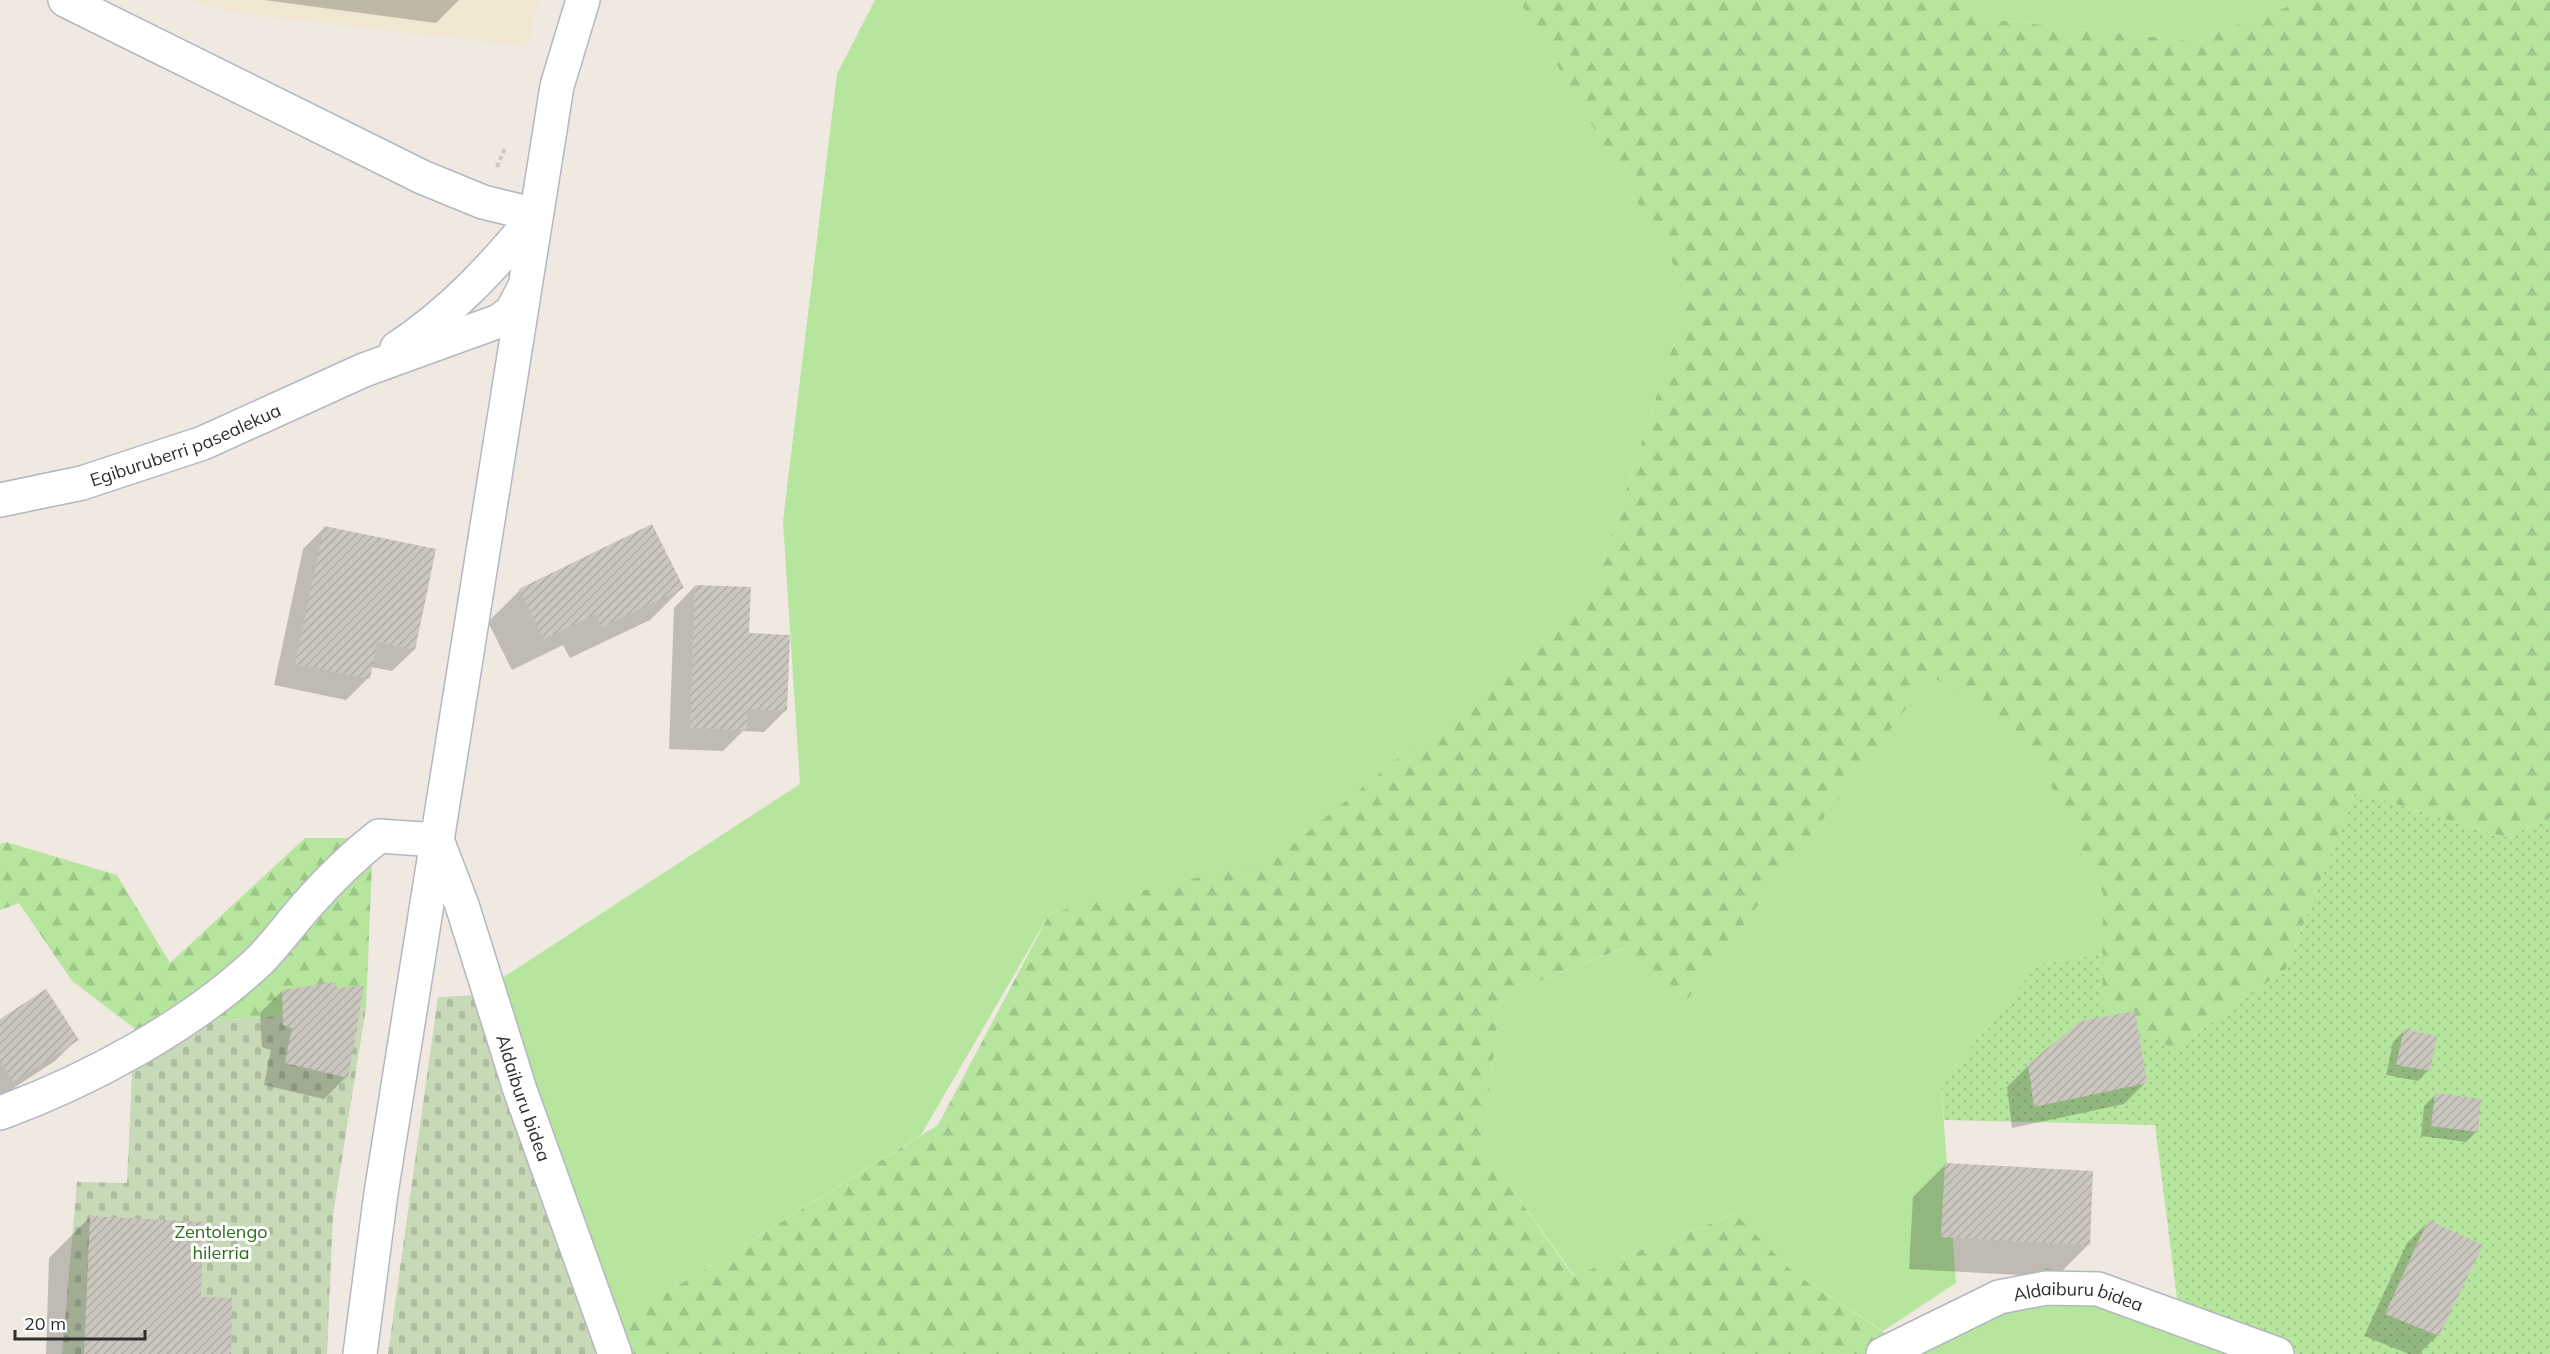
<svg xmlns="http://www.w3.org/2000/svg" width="2550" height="1354" font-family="Mulish,sans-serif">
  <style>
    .education { fill: #f0e6d1 }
    .grass { fill: #b6e59e }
    .forest { fill: url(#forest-firs) }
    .cemetery { fill: url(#cemetery-stones) }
    .park { fill: url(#park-dots) }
    .shadow { fill: #0003 }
    .building { fill: url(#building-hatch) }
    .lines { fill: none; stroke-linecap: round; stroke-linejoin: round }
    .minor-casing { stroke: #b4b7c1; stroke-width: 36 }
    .path { stroke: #c9c9c9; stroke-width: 4; stroke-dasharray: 4.5 3; stroke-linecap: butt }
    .minor { stroke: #fff; stroke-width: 33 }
    .labels { text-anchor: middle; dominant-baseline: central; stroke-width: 6; stroke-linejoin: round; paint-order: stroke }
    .street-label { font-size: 18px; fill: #2e2e2e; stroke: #fff }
    .park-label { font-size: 18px; fill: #2c6e1b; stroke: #fff }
  </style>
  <defs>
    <pattern id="forest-firs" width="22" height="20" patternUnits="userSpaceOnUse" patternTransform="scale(1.5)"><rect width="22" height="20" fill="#b6e59e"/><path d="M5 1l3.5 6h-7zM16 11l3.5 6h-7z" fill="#9dc588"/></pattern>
    <pattern id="cemetery-stones" width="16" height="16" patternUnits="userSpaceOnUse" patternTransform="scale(1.5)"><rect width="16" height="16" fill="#c8d9b8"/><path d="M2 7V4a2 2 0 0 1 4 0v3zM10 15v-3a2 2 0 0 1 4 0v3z" fill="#acbb9e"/></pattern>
    <pattern id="park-dots" width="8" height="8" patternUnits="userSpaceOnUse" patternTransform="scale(1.5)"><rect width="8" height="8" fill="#b6e59e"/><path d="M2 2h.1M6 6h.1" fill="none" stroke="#9dc588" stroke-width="1.8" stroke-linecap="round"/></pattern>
    <pattern id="building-hatch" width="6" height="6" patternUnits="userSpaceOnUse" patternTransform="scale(1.5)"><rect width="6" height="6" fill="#cbc7bf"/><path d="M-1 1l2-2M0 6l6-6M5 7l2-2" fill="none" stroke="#afaba4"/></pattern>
  </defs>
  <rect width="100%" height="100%" fill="#efe9e1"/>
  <path class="education" d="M188 0H539L527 47 240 14Z"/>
  <g class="grass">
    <path d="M875 0H1519L1690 293 1590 601 1275 860 1050 913 921 1135 593 1338 476 995 800 784 783 521 837 74Z"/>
    <path d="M1960 0H2307L2192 41 1988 19Z"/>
    <path d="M1931 674 2035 752 2103 894V954L2038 964 1941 1085 1956 1283 1883 1331 1795 1274 1734 1214 1574 1276 1482 1146 1501 996 1627 947 1688 999Z"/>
    <path d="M2047 1268 2294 1354H1917L1909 1348Z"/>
  </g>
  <g class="forest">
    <path d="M1519 0H1960L1988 19 2192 41 2307 0H2550V818L2504 837 2355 792 2286 969 2173 1050 2102 1004 2103 894 2035 752 1931 675 1688 999 1626 947 1501 996 1482 1146 1573 1276 1735 1214 1795 1274 1917 1354H598L593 1338 938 1125 1050 913 1275 859 1590 601 1690 293Z"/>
    <path d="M305 838H373L366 1008 134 1028 72 981 19 903 0 910V844L6 842 117 875 170 963Z"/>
  </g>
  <g class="cemetery">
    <path d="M476 995 598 1354H388L438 997Z"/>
    <path d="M366 1008 333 1215 327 1354H62L77 1182 127 1183 134 1028Z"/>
  </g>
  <path class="park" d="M2355 792 2504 837 2550 818V1354H2294L2179 1314 2155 1125 1944 1120 1941 1085 2038 964 2103 954 2102 1004 2173 1050 2286 969Z"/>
  <g class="shadow">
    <path d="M264 0H459L436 23Z"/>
    <path d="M325 527 414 650 392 671 371 667 368 678 346 700 274 685 303 549Z"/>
    <path d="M695 586 748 635 786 710 764 732 743 731 723 751 669 749 674 608Z"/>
    <path d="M682 588 650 620 570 658 563 645 512 670 488 622 520 590Z"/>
    <path d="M282 991 346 1077 324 1099 264 1085 271 1050 262 1047 260 1013Z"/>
    <path d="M0 1021 77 1039 55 1061 0 1097Z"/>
    <path d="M2404 1031 2428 1070 2418 1081 2386 1075 2393 1042Z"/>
    <path d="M2029 1065 2146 1082 2124 1104 2012 1128 2007 1087Z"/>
    <path d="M2435 1095 2477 1131 2466 1142 2421 1136 2424 1106Z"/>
    <path d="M1945 1165 2088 1245 2056 1277 1909 1269 1913 1197Z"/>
    <path d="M90 1217 200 1299 229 1354H46L49 1258Z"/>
    <path d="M2429 1221 2438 1335 2419 1354H2409L2364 1336 2407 1243Z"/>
  </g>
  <g class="building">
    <path d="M652 524 684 588 602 627 596 614 544 639 519 589Z"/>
    <path d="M324 526 436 549 415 650 377 642 370 679 295 664Z"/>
    <path d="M695 585 751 587 749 633 790 635 787 711 747 709V730L690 728Z"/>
    <path d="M336 982 337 988 364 986 348 1078 285 1063 292 1028 283 1025 282 990Z"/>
    <path d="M46 989 79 1040 13 1082 0 1060V1019Z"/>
    <path d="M2135 1011 2147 1083 2034 1107 2028 1064 2081 1021Z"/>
    <path d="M2404 1029 2437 1036 2430 1071 2396 1065Z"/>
    <path d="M2435 1093 2481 1099 2478 1132 2431 1126Z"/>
    <path d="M1945 1163 2093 1171 2090 1245 1941 1237Z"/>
    <path d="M90 1216 203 1222 201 1297 232 1298 231 1354H84Z"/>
    <path d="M2428 1220 2483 1245 2439 1336 2385 1314Z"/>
  </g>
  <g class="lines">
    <g class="minor-casing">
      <g id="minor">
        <path d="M65 0 422 177 483 202 536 215"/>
        <path d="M397 348C451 313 494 266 535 216"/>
        <path id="s1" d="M0 500 82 483 203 443 364 370 499 321 512 311 524 288"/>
        <path id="s2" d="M0 1113C88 1081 190 1026 259 961 276 944 291 923 307 905 329 880 352 857 379 836L437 840 462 905 520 1090 615 1354"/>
        <path d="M360 1354 381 1193 557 86 583 0"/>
        <path id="s3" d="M1883 1354 1999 1297 2046 1288 2098 1289 2277 1354"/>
      </g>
    </g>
    <path class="path" d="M497 167 505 148"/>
    <use href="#minor" class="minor"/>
  </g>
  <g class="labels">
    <g class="street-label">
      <text stroke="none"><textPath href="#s1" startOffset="194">Egiburuberri pasealekua</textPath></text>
      <text stroke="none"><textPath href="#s2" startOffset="806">Aldaiburu bidea</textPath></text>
      <text stroke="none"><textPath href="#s3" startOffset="210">Aldaiburu bidea</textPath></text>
    </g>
    <g class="park-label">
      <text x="221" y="1231">Zentolengo<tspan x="221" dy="21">hilerria</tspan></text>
    </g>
  </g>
  <path d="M15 1330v9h130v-9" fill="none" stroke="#2e2e2e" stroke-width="3"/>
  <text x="24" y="1330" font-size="18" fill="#2e2e2e" stroke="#ffffff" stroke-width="4.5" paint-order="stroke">20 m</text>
</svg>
